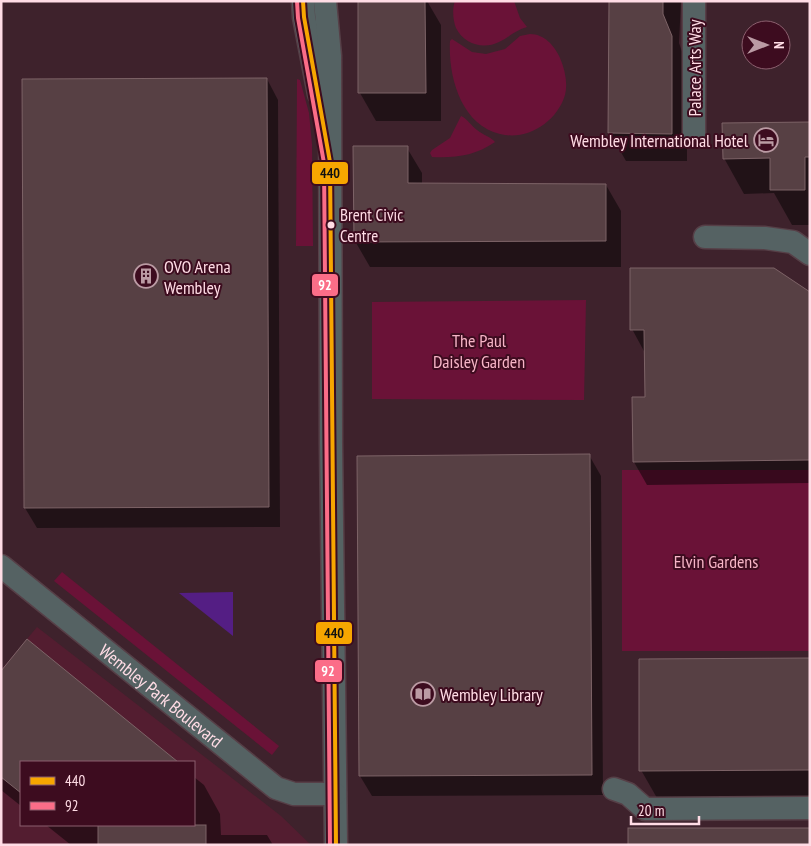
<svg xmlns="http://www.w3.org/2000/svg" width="811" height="846" font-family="'PT Sans Narrow',sans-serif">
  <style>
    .built { fill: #531d30; fill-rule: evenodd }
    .green { fill: #6a1237 }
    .water { fill: #541e84 }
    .shadow { fill: #0007 }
    .building { fill: #574044; stroke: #7d6367 }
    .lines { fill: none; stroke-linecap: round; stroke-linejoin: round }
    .minor-casing { stroke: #563f47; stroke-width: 25 }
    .minor { stroke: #556263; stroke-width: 22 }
    .bus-1-casing { stroke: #3d0c1f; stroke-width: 8 }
    .bus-2-casing { stroke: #3d0c1f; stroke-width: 8 }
    .bus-1 { stroke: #f7a600; stroke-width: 4 }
    .bus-2 { stroke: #fb6d88; stroke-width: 4 }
    .bus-dot { fill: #ffdce5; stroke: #3d0c1f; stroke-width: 2 }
    .labels { text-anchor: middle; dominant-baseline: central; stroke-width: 4; stroke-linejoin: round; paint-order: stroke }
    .bus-label { font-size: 17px; fill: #ffdce5; stroke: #3d0c1f; text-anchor: start }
    .street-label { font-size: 18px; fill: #ffdce5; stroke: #3d0c1f }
    .poi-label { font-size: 18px; fill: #ffdce5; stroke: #3d0c1f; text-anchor: start }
    .park-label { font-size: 18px; fill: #f7b5c7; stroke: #3d0c1f }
    .line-badge { stroke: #3d0c1f; stroke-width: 2 }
    .badge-label { font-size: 14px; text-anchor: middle; font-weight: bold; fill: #fff }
    .pale-badge-label { font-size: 14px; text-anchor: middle; font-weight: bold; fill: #111 }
  </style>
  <rect width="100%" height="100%" fill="#3e222c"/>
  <path class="built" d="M37 627 281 816 311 845H1V670ZM21 762H194V825H21Z"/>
  <g class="green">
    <path d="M455 1H514L520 18 527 27C516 30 509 37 499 42 483 50 464 44 456 28 453 20 452 9 455 1Z"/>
    <path d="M530 34C544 34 554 45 560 58 565 70 568 83 565 95 557 122 527 141 500 134 461 125 448 76 450 41L452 39 472 52 486 54 505 49 520 36Z"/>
    <path d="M297 79 300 80 309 113 312 144 313 246H296Z"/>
    <path d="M461 116C468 119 471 126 477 130 483 135 491 137 495 142 475 156 455 158 432 157L430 153 432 150 450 138Z"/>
    <path d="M586 300 584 400 372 399V302Z"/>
    <rect x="622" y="470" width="188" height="181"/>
    <path d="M62 572 279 746 272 755 54 581Z"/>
  </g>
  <path class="water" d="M233 592V636L179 593Z"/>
  <g class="shadow">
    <path d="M359 1H427L441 25V121H376L360 93Z"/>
    <path d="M610 1H681L679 43 687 66V161H626L610 133Z"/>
    <path d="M267 79 278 100 280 527 37 528 25 508Z"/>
    <path d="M810 124V225H792L774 193 744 194 724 158Z"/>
    <path d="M407 148 422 173V185H606L621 211V267H370L355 241Z"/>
    <path d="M810 293V483L647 485 634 462 646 398 645 353 632 329Z"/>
    <path d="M589 455 601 476 603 795 372 796 360 776Z"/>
    <path d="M27 641 176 762H21V806L1 790V673Z"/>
    <path d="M810 659V798H657L641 770Z"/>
    <path d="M194 777 204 785 220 814 221 835H267L273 845H71L46 825H194Z"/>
  </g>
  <g class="building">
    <path d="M358 1H425L426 93H358Z"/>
    <path d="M609 1H663V14L672 36V134L608 133Z"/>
    <path d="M267 78 269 507 24 508 22 79Z"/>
    <path d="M810 122V157H805V190H770V158L723 159 722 123Z"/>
    <path d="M353 146H408V183L606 184V241L354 242Z"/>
    <path d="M630 268H774L810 292V460L633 462 632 397H645L644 330H630Z"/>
    <path d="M590 454 592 775 359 776 357 456Z"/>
    <path d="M27 639 178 762H21V793L1 777V671Z"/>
    <path d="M810 658V770L639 771V659Z"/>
    <rect x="98" y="825" width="108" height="20"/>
    <rect x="628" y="828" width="182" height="17"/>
  </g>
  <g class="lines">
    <g class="minor-casing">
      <g id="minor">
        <path d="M303 1 304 17 319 94"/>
        <path d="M325 1 330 56 331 444 336 845"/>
        <path d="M694 1V134"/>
        <path d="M705 237 765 238 793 242 810 254"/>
        <path id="s1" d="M1 566 276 788 294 794H335"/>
        <path d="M614 789 628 794 645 809 810 808"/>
      </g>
    </g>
    <use href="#minor" class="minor"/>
    <g class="bus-1-casing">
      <path id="bus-1" d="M303 1 304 17 330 162 336 845"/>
    </g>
    <g class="bus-2-casing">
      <path id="bus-2" d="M297 1 298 18 324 163 330 845"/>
    </g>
    <use href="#bus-1" class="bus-1"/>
    <use href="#bus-2" class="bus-2"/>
  </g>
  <defs>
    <g id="hotel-ring" transform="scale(1.25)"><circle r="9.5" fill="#3d0c1f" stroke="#bb9ba4" stroke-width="1.5"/><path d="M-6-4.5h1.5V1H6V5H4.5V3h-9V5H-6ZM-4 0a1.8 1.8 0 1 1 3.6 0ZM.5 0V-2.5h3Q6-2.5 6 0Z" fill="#bb9ba4"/></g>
    <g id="building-ring" transform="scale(1.25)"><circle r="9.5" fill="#3d0c1f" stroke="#bb9ba4" stroke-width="1.5"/><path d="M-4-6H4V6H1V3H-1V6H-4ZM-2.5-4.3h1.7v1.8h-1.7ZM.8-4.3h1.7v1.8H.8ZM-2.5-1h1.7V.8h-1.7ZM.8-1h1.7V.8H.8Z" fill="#bb9ba4"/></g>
    <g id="library-ring" transform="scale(1.25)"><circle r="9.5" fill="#3d0c1f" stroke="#bb9ba4" stroke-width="1.5"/><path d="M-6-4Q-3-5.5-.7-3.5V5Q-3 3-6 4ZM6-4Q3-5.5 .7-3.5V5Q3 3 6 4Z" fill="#bb9ba4"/></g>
  </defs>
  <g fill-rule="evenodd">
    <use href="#hotel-ring" x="766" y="140"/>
    <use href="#building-ring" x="146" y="276"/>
    <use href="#library-ring" x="423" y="694"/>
  </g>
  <circle class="bus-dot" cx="331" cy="225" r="4.5"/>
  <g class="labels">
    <g class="bus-label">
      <text x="340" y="215">Brent Civic<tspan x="340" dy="21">Centre</tspan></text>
    </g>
    <g class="street-label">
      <text transform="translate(694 68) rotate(-90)">Palace Arts Way</text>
      <text stroke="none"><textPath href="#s1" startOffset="206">Wembley Park Boulevard</textPath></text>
    </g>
    <g class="poi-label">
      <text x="748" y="140" text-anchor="end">Wembley International Hotel</text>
      <text x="164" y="266">OVO Arena<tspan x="164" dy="21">Wembley</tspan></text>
      <text x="440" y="694">Wembley Library</text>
    </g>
    <g class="park-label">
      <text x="479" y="340">The Paul<tspan x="479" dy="21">Daisley Garden</tspan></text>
      <text x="716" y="561">Elvin Gardens</text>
    </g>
  </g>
  <g class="line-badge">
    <rect x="311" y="161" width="38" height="24" rx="5" fill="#f7a600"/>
    <rect x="311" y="273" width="28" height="24" rx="5" fill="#fb6d88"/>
    <rect x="315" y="621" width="38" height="24" rx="5" fill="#f7a600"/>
    <rect x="314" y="659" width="29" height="24" rx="5" fill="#fb6d88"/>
  </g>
  <g class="badge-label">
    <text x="325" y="290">92</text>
    <text x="328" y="676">92</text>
  </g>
  <g class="pale-badge-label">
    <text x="330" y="178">440</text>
    <text x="334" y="638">440</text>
  </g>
  <rect width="811" height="846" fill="none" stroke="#ffdce5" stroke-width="5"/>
  <rect x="20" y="761" width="175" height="65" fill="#3d0c1f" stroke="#8b5f6e"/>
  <rect x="30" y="777" width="25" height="8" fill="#f7a600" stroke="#8b5f6e"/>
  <text x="65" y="786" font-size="15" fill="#ffdce5">440</text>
  <rect x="30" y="802" width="25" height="8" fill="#fb6d88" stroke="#8b5f6e"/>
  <text x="65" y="811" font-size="15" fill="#ffdce5">92</text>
  <g transform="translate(766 45) rotate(90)"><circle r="24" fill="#3d0c1f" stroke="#8b5f6e"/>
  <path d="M0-4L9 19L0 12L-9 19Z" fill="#bb9ba4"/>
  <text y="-8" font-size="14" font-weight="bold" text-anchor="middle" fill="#ffdce5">N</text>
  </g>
  <path d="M631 816v8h68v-8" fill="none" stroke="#ffdce5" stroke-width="2.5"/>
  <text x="638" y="816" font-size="15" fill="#ffdce5" stroke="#3d0c1f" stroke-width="4" paint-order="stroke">20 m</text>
</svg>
